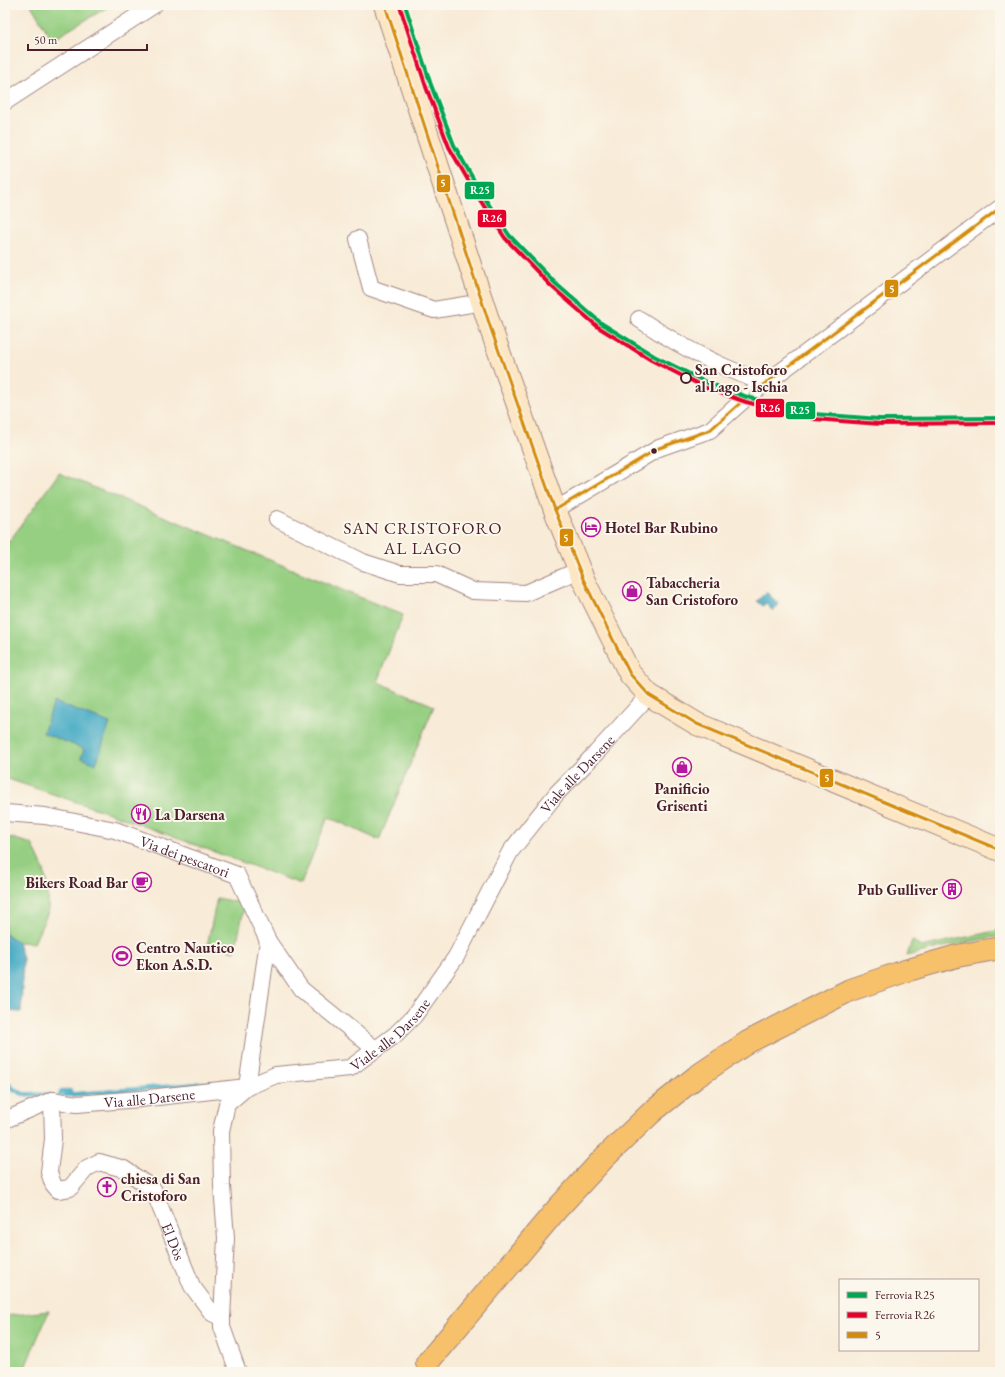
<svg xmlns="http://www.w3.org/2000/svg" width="1005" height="1377" font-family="'EB Garamond',serif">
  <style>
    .green { fill: #96cf82; stroke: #707756 }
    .water { fill: #45aac5; stroke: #486478 }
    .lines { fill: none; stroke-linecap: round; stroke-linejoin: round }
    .stream { stroke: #45aac5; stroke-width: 4.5 }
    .street-casing { stroke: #a18581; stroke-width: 18 }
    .secondary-casing { stroke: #a18581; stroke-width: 24 }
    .highway-casing { stroke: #a18581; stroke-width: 24 }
    .street { stroke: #fff; stroke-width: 16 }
    .secondary { stroke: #fce6c4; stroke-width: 22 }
    .highway { stroke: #f7c06b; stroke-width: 22 }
    .bus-1-casing { stroke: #fbf7ec; stroke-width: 6 }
    .bus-1 { stroke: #d48b09; stroke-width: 3 }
    .rail-1-casing { stroke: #fbf7ec; stroke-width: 7 }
    .rail-2-casing { stroke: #fbf7ec; stroke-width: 7 }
    .rail-1 { stroke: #00a651; stroke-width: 4 }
    .rail-2 { stroke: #e4002b; stroke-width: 4 }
    .stop-dot { fill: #fbf7ec; stroke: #4a1f2b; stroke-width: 2 }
    .bus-dot { fill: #4a1f2b; stroke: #fbf7ec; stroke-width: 1.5 }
    .labels { text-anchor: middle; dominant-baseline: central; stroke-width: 4; stroke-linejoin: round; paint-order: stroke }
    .stop-label { font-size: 15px; font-weight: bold; fill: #4a1f2b; stroke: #fbf7ec; text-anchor: start }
    .poi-label { font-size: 15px; font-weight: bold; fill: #4a1f2b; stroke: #fbf7ec; text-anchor: start }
    .street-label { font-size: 15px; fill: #4a1f2b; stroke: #fbf7ec }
    .quarter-label { font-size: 17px; letter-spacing: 1px; fill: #4a1f2b; stroke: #fbf7ec }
    .line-badge { stroke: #fbf7ec; stroke-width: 1.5 }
    .badge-label { font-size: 11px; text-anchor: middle; font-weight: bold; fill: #fff }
  </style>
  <rect width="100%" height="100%" fill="#fbf7ec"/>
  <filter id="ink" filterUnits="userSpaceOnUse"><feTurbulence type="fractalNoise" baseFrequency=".025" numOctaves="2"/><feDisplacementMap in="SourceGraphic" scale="8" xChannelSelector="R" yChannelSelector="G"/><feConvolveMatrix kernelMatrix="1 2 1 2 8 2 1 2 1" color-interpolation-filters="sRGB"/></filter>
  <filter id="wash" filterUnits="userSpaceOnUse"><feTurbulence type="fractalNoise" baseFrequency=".012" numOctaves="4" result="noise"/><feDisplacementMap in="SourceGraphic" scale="16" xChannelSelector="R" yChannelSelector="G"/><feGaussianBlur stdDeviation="0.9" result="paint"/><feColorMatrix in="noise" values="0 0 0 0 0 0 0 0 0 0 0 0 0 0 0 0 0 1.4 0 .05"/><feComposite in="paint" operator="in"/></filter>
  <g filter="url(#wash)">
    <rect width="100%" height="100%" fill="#f8ebd7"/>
    <g class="green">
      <path d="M31 5H111L52 40Z"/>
      <path d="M59 473 403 615 377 682 434 706 379 840 328 817 301 884 109 813 5 778V547Z"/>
      <path d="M5 836 32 844 44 870 48 891V912L34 943 18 942 5 933Z"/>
      <path d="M217 898 245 904 235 951 207 946Z"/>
      <path d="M1000 930V936L938 948 907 956 912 940 921 947Z"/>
      <path d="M49 1311 23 1372H5V1316Z"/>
    </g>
    <g class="water">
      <path d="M766 592 779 604 773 611 765 603 763 606 757 601Z"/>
      <path d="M54 702 110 723 96 764 81 758 84 749 43 733Z"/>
      <path d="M5 933 18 942 23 959 21 1012 5 1011Z"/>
    </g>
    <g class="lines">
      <g class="stream">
        <path d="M5 1078 12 1088 23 1094 50 1095"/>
        <path d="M60 1095 62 1091H70L72 1095"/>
        <path d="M65 1095 211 1083"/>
      </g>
    </g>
  </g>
  <g filter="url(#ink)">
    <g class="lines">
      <g class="street-casing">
        <g id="street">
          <path d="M5 102 154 5"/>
          <path d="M358 239 371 288 434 310 483 302"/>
          <path d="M639 319C663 335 688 350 714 362 730 370 748 376 764 384"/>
          <path d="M555 510 659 448 710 430 747 397 1000 208"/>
          <path d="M277 519 363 562 400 574H436L473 591 526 593 579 570"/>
          <path id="s1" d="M5 813 45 816 115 830 237 875 268 941 301 989 375 1049"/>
          <path d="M247 1087 268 941"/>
          <path id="s2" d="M52 1100 53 1139 49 1172 53 1184 58 1190 70 1188 87 1168 99 1162 124 1169 153 1189 192 1286 212 1313 222 1318"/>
          <path id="s3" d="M52 1100 77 1104 140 1099 247 1087"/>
          <path d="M5 1120 52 1100"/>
          <path id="s4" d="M238 1372 222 1327V1318L226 1238 222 1186 221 1131 227 1104 247 1087 276 1075 350 1068 395 1035 414 1016 456 957 510 852 557 793 596 753 649 695"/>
        </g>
      </g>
      <g class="secondary-casing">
        <path id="secondary" d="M385 5 491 329 555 510 583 579 630 674 649 695 697 724 1000 850"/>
      </g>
      <g class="highway-casing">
        <path id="highway" d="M427 1363 557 1209 604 1158 652 1112 696 1077 748 1042 850 990 905 971 957 956 1000 948"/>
      </g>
      <use href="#street" class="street"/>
      <use href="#secondary" class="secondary"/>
      <use href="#highway" class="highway"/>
      <g class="bus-1-casing">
        <g id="bus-1">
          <path d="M385 5 491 329 555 510 583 579 630 674 649 695 697 724 1000 850"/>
          <path d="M555 510 659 448 710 430 747 397 1000 208"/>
        </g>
      </g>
      <use href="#bus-1" class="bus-1"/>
      <g class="rail-1-casing">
        <path id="rail-1" d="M405 5 431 85 454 145 480 191 509 235 555 283 601 323 654 356 708 383 747 397 814 414 880 419 1000 418"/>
      </g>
      <g class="rail-2-casing">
        <path id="rail-2" d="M400 7 426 87 449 147 476 194 505 238 551 286 598 327 651 360 706 388 746 402 813 419 880 424 1000 423"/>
      </g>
      <use href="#rail-1" class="rail-1"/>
      <use href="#rail-2" class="rail-2"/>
    </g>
  </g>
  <defs>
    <g id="hotel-ring" transform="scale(1)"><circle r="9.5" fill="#fbf7ec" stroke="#b5179e" stroke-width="1.5"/><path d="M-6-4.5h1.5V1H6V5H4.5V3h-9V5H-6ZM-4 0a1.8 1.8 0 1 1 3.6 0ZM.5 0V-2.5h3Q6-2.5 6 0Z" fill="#b5179e"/></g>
    <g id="shop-ring" transform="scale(1)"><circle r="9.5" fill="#fbf7ec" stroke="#b5179e" stroke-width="1.5"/><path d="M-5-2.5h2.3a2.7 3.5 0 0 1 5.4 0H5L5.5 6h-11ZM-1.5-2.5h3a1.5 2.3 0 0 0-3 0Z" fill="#b5179e"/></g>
    <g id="restaurant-ring" transform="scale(1)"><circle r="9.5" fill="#fbf7ec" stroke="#b5179e" stroke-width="1.5"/><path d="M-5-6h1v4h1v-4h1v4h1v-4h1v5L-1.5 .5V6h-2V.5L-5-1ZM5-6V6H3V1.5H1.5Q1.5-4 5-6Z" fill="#b5179e"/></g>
    <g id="cafe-ring" transform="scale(1)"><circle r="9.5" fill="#fbf7ec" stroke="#b5179e" stroke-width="1.5"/><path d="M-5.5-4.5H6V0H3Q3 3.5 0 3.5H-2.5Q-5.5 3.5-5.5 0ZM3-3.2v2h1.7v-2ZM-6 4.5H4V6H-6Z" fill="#b5179e"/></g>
    <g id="building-ring" transform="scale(1)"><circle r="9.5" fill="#fbf7ec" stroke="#b5179e" stroke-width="1.5"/><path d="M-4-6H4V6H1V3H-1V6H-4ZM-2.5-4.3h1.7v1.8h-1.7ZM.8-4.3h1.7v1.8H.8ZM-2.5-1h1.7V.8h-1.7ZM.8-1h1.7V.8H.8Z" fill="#b5179e"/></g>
    <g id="stadium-ring" transform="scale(1)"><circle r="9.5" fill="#fbf7ec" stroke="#b5179e" stroke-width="1.5"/><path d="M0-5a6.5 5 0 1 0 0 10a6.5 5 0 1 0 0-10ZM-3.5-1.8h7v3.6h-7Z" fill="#b5179e"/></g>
    <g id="church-ring" transform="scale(1)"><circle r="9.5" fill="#fbf7ec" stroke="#b5179e" stroke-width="1.5"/><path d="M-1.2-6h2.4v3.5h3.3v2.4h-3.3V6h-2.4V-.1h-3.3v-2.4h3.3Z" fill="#b5179e"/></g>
  </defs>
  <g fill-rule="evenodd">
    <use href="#hotel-ring" x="591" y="527"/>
    <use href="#shop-ring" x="632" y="591"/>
    <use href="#shop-ring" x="682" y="767"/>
    <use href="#restaurant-ring" x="141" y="814"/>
    <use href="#cafe-ring" x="142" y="882"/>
    <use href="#building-ring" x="952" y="889"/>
    <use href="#stadium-ring" x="122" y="956"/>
    <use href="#church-ring" x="107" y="1187"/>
  </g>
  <circle class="stop-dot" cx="686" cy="378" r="5"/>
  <circle class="bus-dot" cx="654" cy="451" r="3.5"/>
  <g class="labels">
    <g class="stop-label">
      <text x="695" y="369">San Cristoforo<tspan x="695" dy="17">al Lago - Ischia</tspan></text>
    </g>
    <g class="poi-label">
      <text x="605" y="527">Hotel Bar Rubino</text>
      <text x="646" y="582">Tabaccheria<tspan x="646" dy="17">San Cristoforo</tspan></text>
      <text x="682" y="788" text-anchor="middle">Panificio<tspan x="682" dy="17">Grisenti</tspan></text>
      <text x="155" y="814">La Darsena</text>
      <text x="128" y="882" text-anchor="end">Bikers Road Bar</text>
      <text x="938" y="889" text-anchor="end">Pub Gulliver</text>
      <text x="136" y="947">Centro Nautico<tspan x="136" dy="17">Ekon A.S.D.</tspan></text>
      <text x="121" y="1178">chiesa di San<tspan x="121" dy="17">Cristoforo</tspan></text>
    </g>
    <g class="street-label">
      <text stroke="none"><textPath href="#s4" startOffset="780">Viale alle Darsene</textPath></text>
      <text stroke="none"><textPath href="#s1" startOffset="186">Via dei pescatori</textPath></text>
      <text stroke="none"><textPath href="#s4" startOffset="456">Viale alle Darsene</textPath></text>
      <text stroke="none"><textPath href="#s3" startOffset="98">Via alle Darsene</textPath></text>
      <text stroke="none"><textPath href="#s2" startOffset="262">El Dòs</textPath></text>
    </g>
    <g class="quarter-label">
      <text x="423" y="528">SAN CRISTOFORO<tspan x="423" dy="20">AL LAGO</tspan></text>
    </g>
  </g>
  <g class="line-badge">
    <rect x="436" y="174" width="15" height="19" rx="4" fill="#d48b09"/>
    <rect x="464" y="181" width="31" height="19" rx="4" fill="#00a651"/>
    <rect x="477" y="209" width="30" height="19" rx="4" fill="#e4002b"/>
    <rect x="884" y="279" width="15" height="19" rx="4" fill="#d48b09"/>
    <rect x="755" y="398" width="30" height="20" rx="4" fill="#e4002b"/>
    <rect x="785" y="401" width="31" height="19" rx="4" fill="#00a651"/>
    <rect x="559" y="528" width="15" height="19" rx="4" fill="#d48b09"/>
    <rect x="819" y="768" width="15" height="20" rx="4" fill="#d48b09"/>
  </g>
  <g class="badge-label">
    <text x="443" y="187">5</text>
    <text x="480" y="194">R25</text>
    <text x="492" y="222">R26</text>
    <text x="892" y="293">5</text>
    <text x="770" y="412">R26</text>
    <text x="800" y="414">R25</text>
    <text x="566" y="542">5</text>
    <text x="827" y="782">5</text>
  </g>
  <rect width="1005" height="1377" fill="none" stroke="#fbf7ec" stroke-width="20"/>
  <rect x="839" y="1279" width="140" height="72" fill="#fbf7ec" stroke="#b4a19f"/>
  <rect x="847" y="1292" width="20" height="6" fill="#00a651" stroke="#b4a19f"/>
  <text x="875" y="1299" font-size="12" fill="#4a1f2b">Ferrovia R25</text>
  <rect x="847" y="1312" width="20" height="6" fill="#e4002b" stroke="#b4a19f"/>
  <text x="875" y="1319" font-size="12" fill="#4a1f2b">Ferrovia R26</text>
  <rect x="847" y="1332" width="20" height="6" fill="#d48b09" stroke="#b4a19f"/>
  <text x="875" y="1339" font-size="12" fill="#4a1f2b">5</text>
  <path d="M28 44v6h119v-6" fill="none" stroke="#4a1f2b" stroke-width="2"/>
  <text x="34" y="44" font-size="12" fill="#4a1f2b" stroke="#fbf7ec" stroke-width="3" paint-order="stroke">50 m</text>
</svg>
